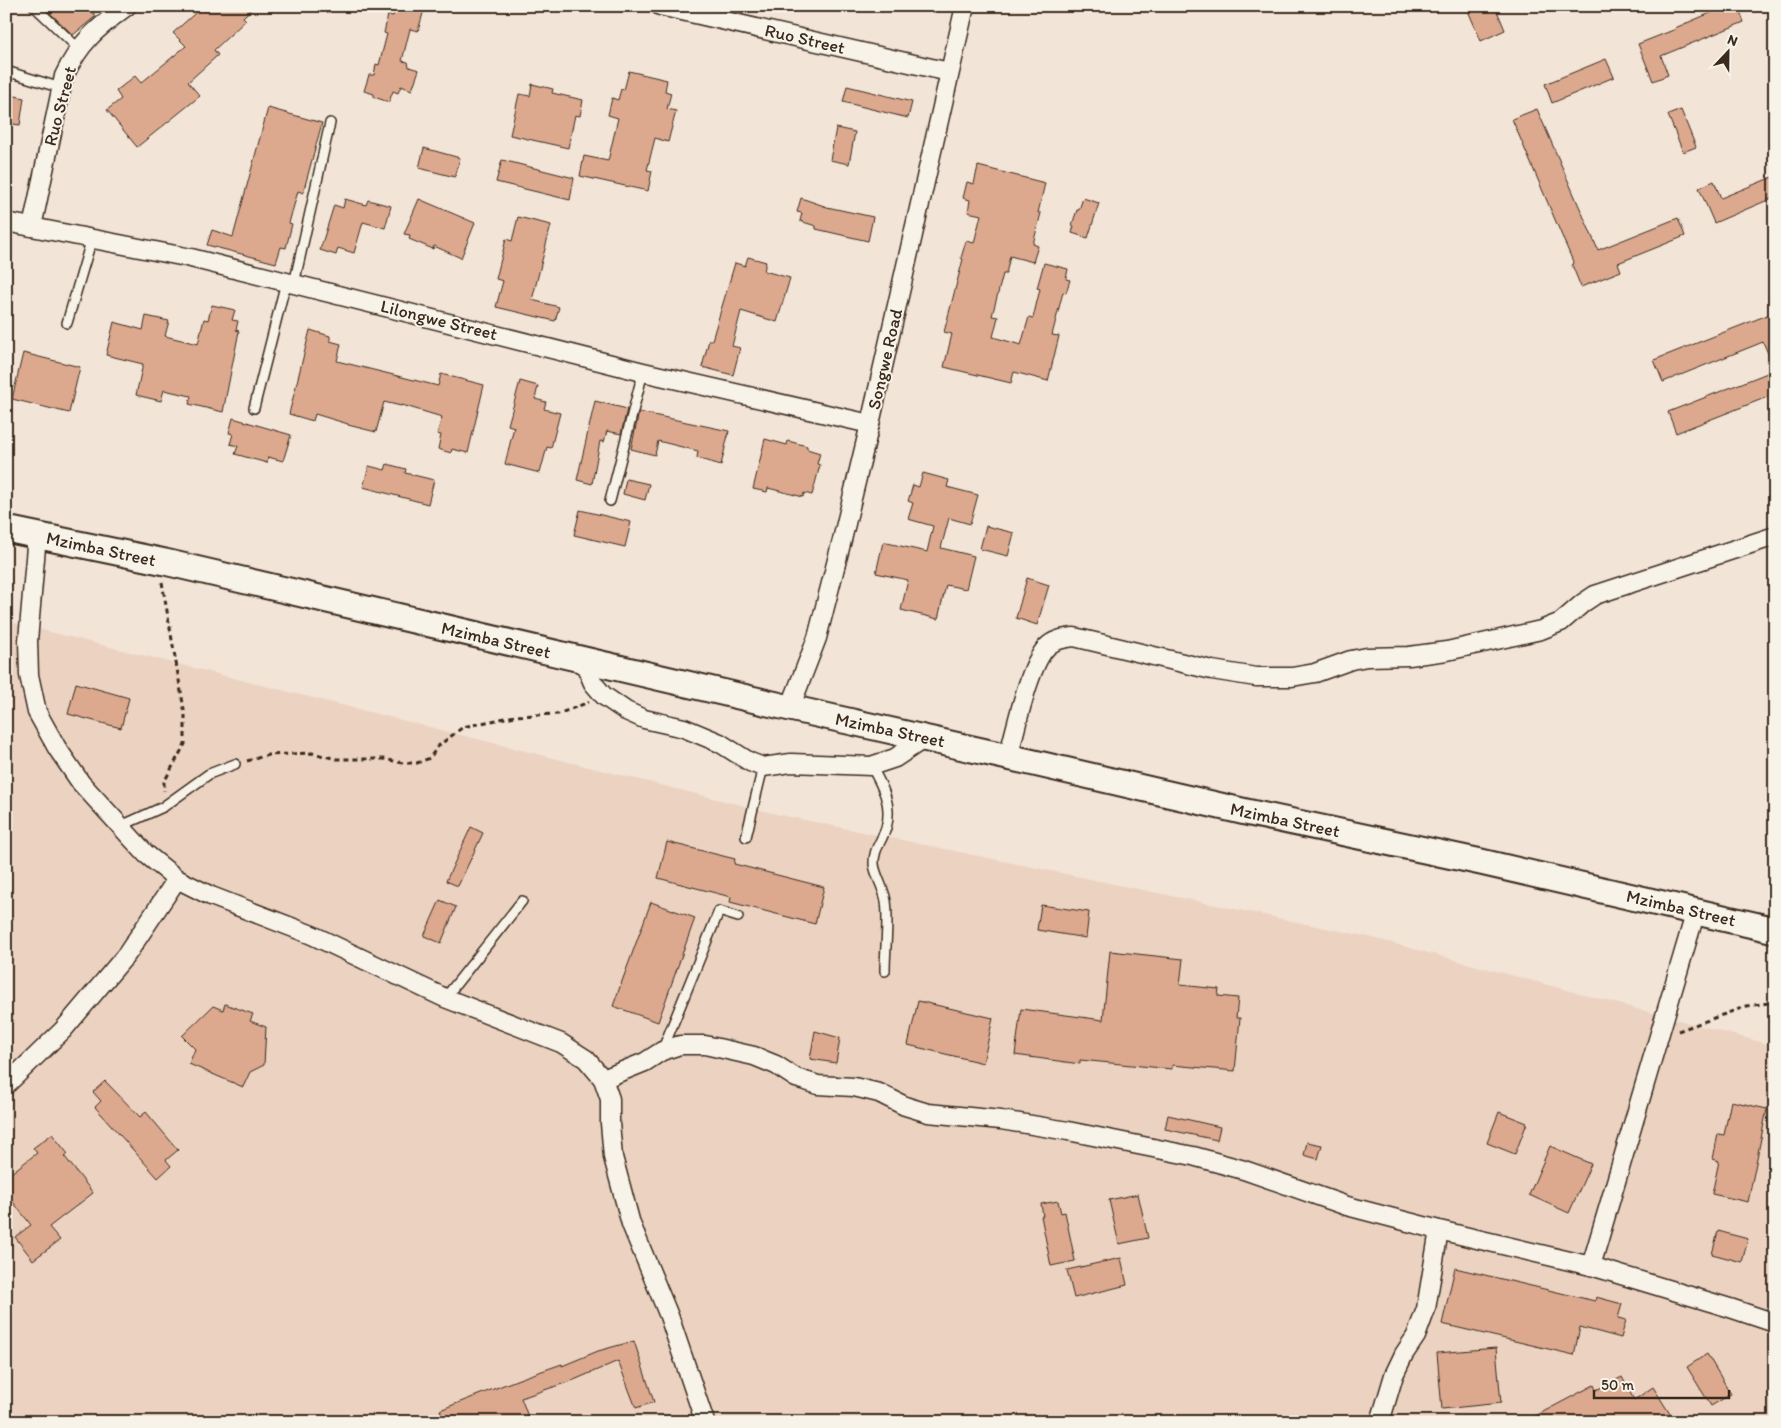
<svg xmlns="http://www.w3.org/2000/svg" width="1781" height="1428" font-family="Itim,sans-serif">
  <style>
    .built { fill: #ebd2c1 }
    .building { fill: #dca98f; stroke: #3b2a1e }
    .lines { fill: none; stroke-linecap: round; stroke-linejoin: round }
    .lane-casing { stroke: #3b2a1e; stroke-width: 12 }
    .street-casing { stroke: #3b2a1e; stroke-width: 21 }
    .secondary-casing { stroke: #3b2a1e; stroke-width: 29 }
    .path { stroke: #3b2a1e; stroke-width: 3; stroke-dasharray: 5 4; stroke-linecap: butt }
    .lane { stroke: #f7f3e8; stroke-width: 9 }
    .street { stroke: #f7f3e8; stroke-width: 18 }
    .secondary { stroke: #f7f3e8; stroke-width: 25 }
    .labels { text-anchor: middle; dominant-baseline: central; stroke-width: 4; stroke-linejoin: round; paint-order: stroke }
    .street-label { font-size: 18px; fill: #3b2a1e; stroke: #f7f3e8 }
  </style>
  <rect width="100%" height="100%" fill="#f2e4d6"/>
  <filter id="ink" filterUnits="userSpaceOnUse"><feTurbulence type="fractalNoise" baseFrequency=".02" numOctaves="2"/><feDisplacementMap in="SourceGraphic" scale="10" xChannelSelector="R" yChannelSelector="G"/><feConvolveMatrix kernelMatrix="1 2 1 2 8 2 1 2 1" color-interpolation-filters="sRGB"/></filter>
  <g filter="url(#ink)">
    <path class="built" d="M6 621 776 814 1369 937 1775 1046V1422H6Z"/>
    <g class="building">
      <path d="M57 6H88L96 16 73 35 50 13Z"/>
      <path d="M203 6H255L243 17 246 20 214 50 218 55 188 82 200 96 137 147 107 110 121 99 116 91 135 76 141 83 186 46 173 33Z"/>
      <path d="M396 6H425L418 31 410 29 402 61 408 62 409 67 419 70 412 90 401 86 398 93 393 91 389 102 374 97V94L364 91 369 75H374L376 64 379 65 387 34 384 33 388 15 393 16Z"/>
      <path d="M1466 6H1495L1505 30 1481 41Z"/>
      <path d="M1727 6H1738L1744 22 1661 56 1668 75 1653 81 1638 44 1676 29 1675 28Z"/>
      <path d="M1606 59 1614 77 1552 103 1545 84Z"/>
      <path d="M629 71 667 80 665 91 671 93 667 109 676 111 668 142 655 138 647 170 652 171 648 191 580 176 584 156 608 161 618 118 608 115 612 98 618 100 621 89 624 90Z"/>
      <path d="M532 84 553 89 552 93 583 100 580 116 575 115 568 148 510 135 519 94 530 96Z"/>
      <path d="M847 86 912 102 908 118 843 102Z"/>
      <path d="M11 95 24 98 20 125 6 123V99L10 100Z"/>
      <path d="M268 108 322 123 303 193 298 191 289 223 292 224 286 248 281 247 276 263 207 245 212 230 233 237Z"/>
      <path d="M1537 109 1598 250 1678 218 1685 236 1618 263 1621 271 1581 287 1572 265 1574 264 1512 119Z"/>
      <path d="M1681 110 1696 147 1683 152 1668 115Z"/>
      <path d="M836 128 855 132 849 164 830 160Z"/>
      <path d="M424 148 460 158 455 177 419 168Z"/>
      <path d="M502 160 574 178 570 200 496 182Z"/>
      <path d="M978 166 1045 183 1038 213H1041L1033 244 1038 246 1033 262 1010 256 1006 274H1003L992 316 998 317 993 337 1021 345 1029 317 1033 318 1040 289 1037 288 1044 263 1068 269 1066 279 1070 280 1066 293 1063 292 1052 335 1059 336 1048 381 1014 372 1011 383 944 367 952 334 944 332 963 259 961 258 966 241 974 243 981 215 968 212 970 200 963 198 967 182 974 184Z"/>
      <path d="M1775 176V197L1714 223 1699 188 1714 181 1721 198Z"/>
      <path d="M801 198 827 207 873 217 868 241 816 229V226L800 221 802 213 797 212Z"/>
      <path d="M1083 198 1099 203 1088 238 1072 233 1074 226 1072 225 1077 210H1079Z"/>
      <path d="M345 199 366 205 368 200 391 206 385 228 363 222 354 253 338 248 336 255 320 250 334 205 343 208Z"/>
      <path d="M419 199 475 223 461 258 434 246 433 249 409 239 410 235 404 234Z"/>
      <path d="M518 217 551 225 532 300 559 307 555 321 496 307 503 281 496 279 506 239 512 241Z"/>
      <path d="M748 257 766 262 764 271 790 278 777 322 741 311 732 346 740 348 733 375 702 367 709 340H712L735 263 745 266Z"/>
      <path d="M212 305 235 310 232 320 238 321 236 330 239 331 223 412 189 404 191 396 164 390 161 401 136 395 143 364 106 355 114 322 143 330 146 316 169 321 165 336 198 344 204 319 208 320Z"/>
      <path d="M1775 312V369L1763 342 1663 382 1654 360Z"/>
      <path d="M310 330 330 336V341L341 344 337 361 438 386 441 374 484 385 468 453 452 449 451 453 438 449 441 435 437 434 442 417 402 405 401 406 384 402 376 432 348 425V424L315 414 313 421 289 414Z"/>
      <path d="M23 353 80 367 69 413 12 399Z"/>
      <path d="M1775 370V394L1676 433 1668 412Z"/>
      <path d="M520 381 538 386 535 399 546 402 544 409 560 413 551 448 547 447 540 473 505 464 514 427 508 425Z"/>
      <path d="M595 401 627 409 621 434 607 431 604 442 600 441 592 484 577 480Z"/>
      <path d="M639 412 729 431 721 465 697 458 698 451 658 441 655 455 631 449Z"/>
      <path d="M233 418 291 435 283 461 268 457 267 463 235 454 238 446 230 444 233 434 229 433Z"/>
      <path d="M765 439 787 445 788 441 807 446V449L820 453 817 464 820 465 812 495 804 493 803 497 768 488 767 492 753 489Z"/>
      <path d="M387 464 406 469 405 473 434 480 428 504 363 487 369 466 385 470Z"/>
      <path d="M923 473 949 480 947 487 978 495 970 524 949 518 941 548 974 556 966 589 946 585 938 619 901 610 908 580 876 573 883 542 927 552 933 526 908 519 913 503 908 501 913 485 919 487Z"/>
      <path d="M626 479 649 484 645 500 623 494Z"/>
      <path d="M580 510 631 522 625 547 574 535Z"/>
      <path d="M986 526 1014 533 1008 556 980 549Z"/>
      <path d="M1027 578 1049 585 1037 625 1016 618Z"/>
      <path d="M76 683 129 698 121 728 68 714Z"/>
      <path d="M471 827 483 833 458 886 446 881Z"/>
      <path d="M667 842 735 859 734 864 824 887 815 924 730 902 731 897 658 878Z"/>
      <path d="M440 900 456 907 441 943 424 936Z"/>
      <path d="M651 902 695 918 658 1022 613 1006Z"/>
      <path d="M1041 905 1089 912 1086 938 1037 930Z"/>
      <path d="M1110 951 1183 959 1180 985 1219 989 1218 996 1238 998 1236 1018H1240L1235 1071 1172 1065V1069L1080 1060V1064L1015 1055 1021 1009 1103 1020Z"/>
      <path d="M918 1001 993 1018 983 1063 908 1045Z"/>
      <path d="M225 1004 253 1014 250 1021 266 1027 264 1065 250 1072 243 1087 189 1064 195 1049 182 1036 213 1006 223 1010Z"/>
      <path d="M815 1031 840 1038 836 1063 810 1059Z"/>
      <path d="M105 1081 140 1117 146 1112 178 1150 166 1160 171 1166 158 1178 95 1107 101 1101 93 1092Z"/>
      <path d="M1731 1101 1767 1109 1748 1202 1712 1194 1719 1161 1713 1159 1718 1134 1724 1135Z"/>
      <path d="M1499 1112 1527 1123 1515 1154 1487 1143Z"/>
      <path d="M1168 1115 1220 1127 1217 1140 1165 1129Z"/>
      <path d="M52 1134 68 1154 65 1157 93 1193 49 1227 60 1240 33 1260 15 1237 31 1225 6 1193V1177L37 1153 33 1148Z"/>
      <path d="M1307 1142 1322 1145 1318 1159 1304 1155Z"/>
      <path d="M1550 1146 1591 1164 1569 1213 1529 1195Z"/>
      <path d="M1138 1194 1148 1238 1119 1244 1109 1200Z"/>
      <path d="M1058 1201 1061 1213 1065 1212 1075 1261 1051 1266 1041 1216H1043L1041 1204Z"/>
      <path d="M1718 1231 1748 1239 1742 1262 1712 1254Z"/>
      <path d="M1121 1258 1127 1285 1074 1298 1067 1270Z"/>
      <path d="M1455 1268 1595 1301 1596 1297 1622 1304 1618 1318 1626 1320 1621 1338 1580 1327 1574 1355 1442 1324Z"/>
      <path d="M634 1341 654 1402 636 1408 618 1361 574 1380 521 1398 530 1422H445L440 1410 519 1379 562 1364V1366L598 1351Z"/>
      <path d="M1496 1348 1501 1403 1442 1409 1437 1353Z"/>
      <path d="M1707 1354 1731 1394 1711 1406 1687 1367Z"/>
      <path d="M1622 1377 1634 1400 1653 1387 1675 1422H1524L1594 1385 1596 1390Z"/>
    </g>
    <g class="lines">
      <g class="lane-casing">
        <g id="lane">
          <path d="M34 6 79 49"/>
          <path d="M6 71 61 88"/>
          <path d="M294 284 330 123"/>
          <path d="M67 323 92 238"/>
          <path d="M254 408 286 282"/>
          <path d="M610 501 643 372"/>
          <path d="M871 766C882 785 893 805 886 828 882 841 873 850 874 864 875 875 884 888 886 901 889 921 885 949 885 971"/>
          <path d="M121 826 163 807 209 774 235 764"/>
          <path d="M746 837 763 767"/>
          <path d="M445 998 522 901"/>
          <path d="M662 1051 719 911 738 917"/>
        </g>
      </g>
      <g class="street-casing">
        <g id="street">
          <path d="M660 6 949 72"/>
          <path d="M6 222 191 258 643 372 870 424"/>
          <path d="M32 227 64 76C80 42 97 28 127 6"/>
          <path d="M37 535 28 641 29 675 37 712 57 748 81 783 146 854 177 879 211 896 312 935 445 998 561 1043 586 1059 603 1079 610 1099V1123L613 1157 631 1224 669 1316 705 1422"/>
          <path d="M583 660 593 683 604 696 626 711 644 719 684 728 720 743 750 762 763 767 791 763 871 766 895 758 925 738"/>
          <path d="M790 708 817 638 842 540 870 424 965 6"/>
          <path d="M1008 757C1016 730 1029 661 1049 645 1056 639 1065 638 1074 637L1212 670 1256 677H1292L1315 673 1351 660 1367 657 1409 656 1447 651 1541 630 1561 622 1583 603 1595 595 1775 536"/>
          <path d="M603 1079 645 1062 662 1051 680 1045H705L754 1056 776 1065 796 1078 818 1085 854 1087 879 1093 905 1106 928 1113 1001 1120 1068 1131 1193 1156 1244 1170 1347 1206 1439 1230 1591 1266 1730 1308 1775 1323"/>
          <path d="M6 1085 63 1030 127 954 177 879"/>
          <path d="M1591 1266 1696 911"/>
          <path d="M1380 1422 1394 1375 1404 1354 1416 1336 1426 1309 1439 1230"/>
        </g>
      </g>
      <g class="secondary-casing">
        <path id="secondary" d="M6 529 165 562 790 708 1008 757 1246 812 1481 862 1775 930"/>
      </g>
      <g class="path">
        <path d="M162 582 185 715V744L164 782V791"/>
        <path d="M247 761 268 755 312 753 337 759H384L403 763H417L430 758 437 747 463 727 515 716 558 714 589 702"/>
        <path d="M1678 1031 1747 1006 1775 1002"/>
      </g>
      <use href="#lane" class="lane"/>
      <use href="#street" class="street"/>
      <use href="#secondary" class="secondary"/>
    </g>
  </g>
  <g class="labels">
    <g class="street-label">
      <text transform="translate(805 39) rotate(13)">Ruo Street</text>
      <text transform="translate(60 106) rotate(-75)">Ruo Street</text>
      <text transform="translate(439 320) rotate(14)">Lilongwe Street</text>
      <text transform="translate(885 359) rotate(-77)">Songwe Road</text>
      <text transform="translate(101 549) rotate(12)">Mzimba Street</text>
      <text transform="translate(496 640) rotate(13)">Mzimba Street</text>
      <text transform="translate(890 730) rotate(12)">Mzimba Street</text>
      <text transform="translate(1285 820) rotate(12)">Mzimba Street</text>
      <text transform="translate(1681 908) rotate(13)">Mzimba Street</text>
    </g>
  </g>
  <rect width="1781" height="1428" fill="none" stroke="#f7f3e8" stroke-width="25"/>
  <rect x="12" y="12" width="1756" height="1403" fill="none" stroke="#3b2a1e" stroke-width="2" filter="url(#ink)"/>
  <g transform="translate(1728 52) rotate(22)" stroke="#f7f3e8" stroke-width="4" paint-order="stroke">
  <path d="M0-4L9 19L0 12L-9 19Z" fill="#3b2a1e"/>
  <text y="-8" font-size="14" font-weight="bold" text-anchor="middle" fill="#3b2a1e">N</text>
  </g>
  <path d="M1594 1390v8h135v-8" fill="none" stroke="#3b2a1e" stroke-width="2.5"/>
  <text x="1601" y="1390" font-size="15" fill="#3b2a1e" stroke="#f7f3e8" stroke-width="4" paint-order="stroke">50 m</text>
</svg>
